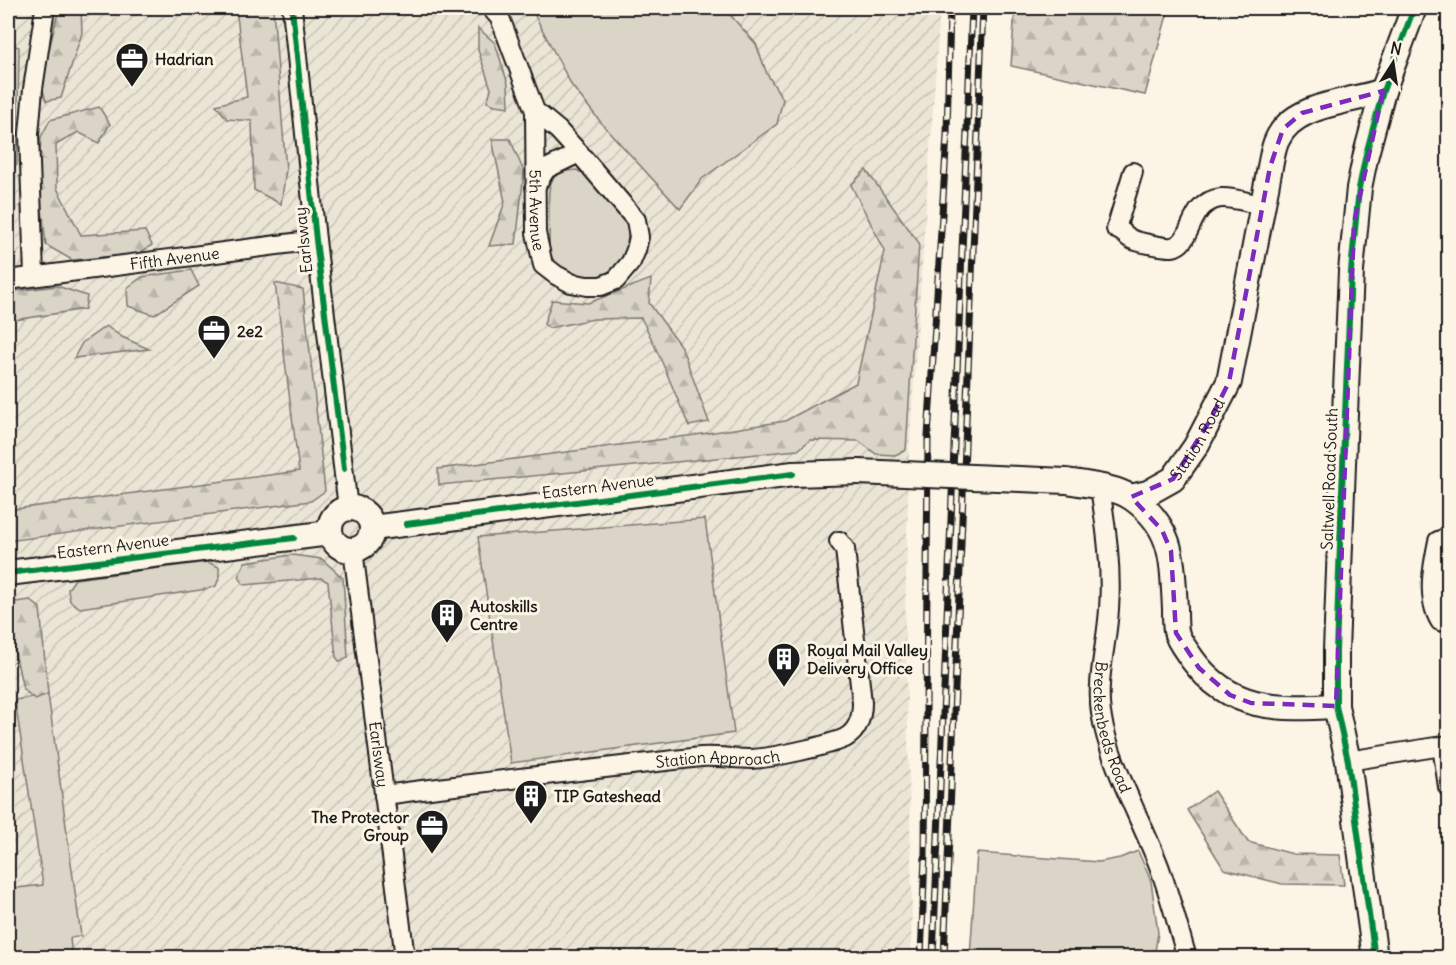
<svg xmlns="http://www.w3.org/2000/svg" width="1456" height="965" font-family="Delius,sans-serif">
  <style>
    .industrial { fill: url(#industrial-furrows) }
    .green { fill: #dbd5c8; stroke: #7c7872; stroke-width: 1.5 }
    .forest { fill: url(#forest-firs); stroke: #7c7872; stroke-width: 1.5 }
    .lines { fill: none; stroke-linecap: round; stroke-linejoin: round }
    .minor-casing { stroke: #1c1c1c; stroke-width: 22 }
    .tertiary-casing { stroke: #1c1c1c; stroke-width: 28 }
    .minor { stroke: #fcf5e5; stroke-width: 18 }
    .tertiary { stroke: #fcf5e5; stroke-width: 24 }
    .rail-casing { stroke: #1c1c1c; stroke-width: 7 }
    .rail { stroke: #fcf5e5; stroke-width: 4.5; stroke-dasharray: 14; stroke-linecap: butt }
    .tertiary-bridge-casing { stroke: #1c1c1c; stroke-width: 28; stroke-linecap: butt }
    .tertiary-bridge { stroke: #fcf5e5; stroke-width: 24 }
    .cycleway-casing { stroke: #fcf5e5; stroke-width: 10 }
    .cycleway { stroke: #00873e; stroke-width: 6 }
    .marked { fill: none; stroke: #7b2cbf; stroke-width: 4.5; stroke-dasharray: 12 8; stroke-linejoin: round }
    .labels { text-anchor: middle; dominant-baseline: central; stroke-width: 6; stroke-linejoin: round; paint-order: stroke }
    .poi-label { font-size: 16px; font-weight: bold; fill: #1c1c1c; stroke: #fcf5e5; text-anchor: start }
    .street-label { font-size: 16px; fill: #1c1c1c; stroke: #fcf5e5 }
  </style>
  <defs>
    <pattern id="industrial-furrows" width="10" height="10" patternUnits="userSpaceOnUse" patternTransform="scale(1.5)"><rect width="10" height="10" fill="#ebe5d6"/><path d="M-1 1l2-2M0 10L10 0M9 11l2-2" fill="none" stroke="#c9c4b7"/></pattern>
    <pattern id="forest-firs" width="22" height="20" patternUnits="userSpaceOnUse" patternTransform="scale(1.5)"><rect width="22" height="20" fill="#dbd5c8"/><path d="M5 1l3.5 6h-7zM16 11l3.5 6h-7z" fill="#bbb6ab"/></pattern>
  </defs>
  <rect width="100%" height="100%" fill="#fcf5e5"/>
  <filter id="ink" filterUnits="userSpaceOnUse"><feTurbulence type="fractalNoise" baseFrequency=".0167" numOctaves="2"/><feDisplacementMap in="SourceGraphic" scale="12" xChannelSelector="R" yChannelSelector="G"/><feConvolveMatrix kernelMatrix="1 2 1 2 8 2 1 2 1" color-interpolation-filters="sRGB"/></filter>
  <g filter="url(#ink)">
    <path class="industrial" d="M8 8H940L909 451 905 626 912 893 911 957H8Z"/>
    <g class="green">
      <path d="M531 8H724L756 44 767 74 783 99 777 124 702 179 680 209 603 125 572 86Z"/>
      <path d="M577 170C590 177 597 187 606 199 612 205 619 212 624 220 631 232 628 252 618 263 612 269 605 276 596 277 579 279 555 271 550 253 548 242 550 227 549 216 549 204 546 186 555 176 560 170 570 171 577 170Z"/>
      <path d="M705 519 734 733 511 763 478 537Z"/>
      <path d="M207 562 219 567V578L216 586 207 589 80 608 70 601 68 589 75 579Z"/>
      <path d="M48 694 81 936 70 938 72 957H8V889L43 885 15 700Z"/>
      <path d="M1138 851 1151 881 1158 933 1154 957H970L977 853 1099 862 1120 858Z"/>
    </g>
    <g class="forest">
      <path d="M59 8H81L82 33 61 98 46 101 41 83Z"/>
      <path d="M236 8H273L286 170 281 204 254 190 252 121 227 119 216 105 247 97Z"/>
      <path d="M1015 8H1169L1145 95 1011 66Z"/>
      <path d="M478 28 495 43 508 84 509 107 495 105 487 102 491 89 478 50Z"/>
      <path d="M8 44 19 47 17 165 8 170Z"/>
      <path d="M99 107 110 124 99 143 78 132 56 145 57 188 81 235 145 231 152 245 138 254 72 260 46 245 38 173 41 137 50 120Z"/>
      <path d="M492 139H510L524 172 516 244 489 246 505 202Z"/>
      <path d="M866 170 919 243 906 450 895 455 876 454 859 441 810 440 798 450 439 485 438 469 695 435 785 421 856 383 885 251 851 185Z"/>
      <path d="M191 270 199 286 154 315 128 306 127 288 142 277Z"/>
      <path d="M651 279 649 303 682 348 709 422 689 426C673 390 660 353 641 318L594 319 549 328 544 324 552 300 588 303Z"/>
      <path d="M275 283 303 289 325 491 311 501 8 541V510L299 471Z"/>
      <path d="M57 286 87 296 85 309 8 321V292Z"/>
      <path d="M106 326 122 337 149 349 74 358 82 343Z"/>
      <path d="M292 555 322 559 343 578 348 657 340 662 336 657 328 582 321 578 244 585 238 577 245 562Z"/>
      <path d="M30 600 40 608 48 694 35 699 23 689 8 620V603Z"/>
      <path d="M1214 791 1248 842 1293 854 1340 855 1344 885 1282 884 1224 869 1187 810Z"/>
    </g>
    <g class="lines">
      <g class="minor-casing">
        <g id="minor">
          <path d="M292 8 316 240 348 508"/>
          <path id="s1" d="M491 8 500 18 535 111 536 233 543 265 556 275 571 283 587 286H601L616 280 631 262 636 250 639 237 636 220 579 153 558 130 535 111"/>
          <path d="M1133 172 1116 229C1124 231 1125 236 1131 239 1136 242 1166 248 1172 247 1194 244 1187 202 1221 198 1233 197 1249 203 1262 205"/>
          <path d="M535 187 546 169 579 153"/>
          <path d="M34 276 29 134 33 89 45 8"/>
          <path id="s2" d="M8 280 316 240"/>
          <path id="s3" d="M1100 487C1106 528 1112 568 1109 609 1107 644 1096 679 1101 713 1109 763 1141 819 1159 866 1170 896 1178 927 1187 958"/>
          <path d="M1448 537 1438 541C1433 565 1426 598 1440 621L1448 622"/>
          <path id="s4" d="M353 550 405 958"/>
          <path d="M1442 746 1448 787"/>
          <path d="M1348 761 1448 745"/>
          <path id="s5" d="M384 795C489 781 595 769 701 757 718 756 735 759 752 759 772 758 827 746 845 738 858 731 862 716 862 703L845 549 839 541"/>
        </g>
      </g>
      <g class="tertiary-casing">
        <g id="tertiary">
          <path d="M1066 481C1085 484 1116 487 1132 498 1175 528 1172 562 1175 608 1175 616 1175 624 1176 631 1178 641 1187 651 1192 659 1230 711 1277 709 1336 706"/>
          <path id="s6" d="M1131 497 1148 493 1173 479 1196 446 1229 382 1270 167C1272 158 1273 148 1277 140 1293 103 1349 103 1383 91"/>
          <circle cx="351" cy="529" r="21"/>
          <path d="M372 528 793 474 858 472"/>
          <path d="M8 573 330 533"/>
          <path d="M1375 958 1348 761 1336 706V651L1344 438 1351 271 1359 188 1366 154 1383 91 1414 8"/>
        </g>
      </g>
      <use href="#minor" class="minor"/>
      <use href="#tertiary" class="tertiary"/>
      <g class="rail-casing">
        <g id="rail">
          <path d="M921 958 925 855 928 437 947 135 950 8"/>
          <path d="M933 958 972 8"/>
          <path d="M944 958 983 8"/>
        </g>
      </g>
      <use href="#rail" class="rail"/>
      <g class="tertiary-bridge-casing">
        <path id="tertiary-bridge" d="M858 472 1066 481"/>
      </g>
      <use href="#tertiary-bridge" class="tertiary-bridge"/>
      <g class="cycleway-casing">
        <g id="cycleway">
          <path d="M292 8 316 240 344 469"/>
          <path d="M406 524 793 474"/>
          <path d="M8 573 294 538"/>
          <path d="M1375 958 1348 761 1336 706V651L1344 438 1351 271 1359 188 1366 154 1383 91 1414 8"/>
        </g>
      </g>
      <use href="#cycleway" class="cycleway"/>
    </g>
  </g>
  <path class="marked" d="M1383 91 1354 223 1336 706 1251 703 1230 695 1199 668 1176 633 1171 551 1162 530 1131 497 1173 479 1209 422 1229 382 1270 167 1283 129 1302 113Z"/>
  <defs>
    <g id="office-pin" transform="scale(1.725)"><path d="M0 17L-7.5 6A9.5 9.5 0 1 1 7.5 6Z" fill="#1c1c1c" stroke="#fcf5e5"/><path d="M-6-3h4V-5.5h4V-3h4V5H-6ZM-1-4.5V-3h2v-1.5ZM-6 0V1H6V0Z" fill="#fff"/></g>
    <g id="building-pin" transform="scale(1.725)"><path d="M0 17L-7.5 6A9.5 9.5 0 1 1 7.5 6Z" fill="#1c1c1c" stroke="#fcf5e5"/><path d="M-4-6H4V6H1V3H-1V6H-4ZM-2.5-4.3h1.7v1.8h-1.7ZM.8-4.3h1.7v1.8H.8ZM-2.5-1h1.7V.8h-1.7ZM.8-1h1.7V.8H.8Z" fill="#fff"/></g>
  </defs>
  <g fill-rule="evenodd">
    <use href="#office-pin" x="132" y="59"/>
    <use href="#office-pin" x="214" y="331"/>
    <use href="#building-pin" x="447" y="615"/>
    <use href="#building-pin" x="784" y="659"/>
    <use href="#building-pin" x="531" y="796"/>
    <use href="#office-pin" x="432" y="826"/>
  </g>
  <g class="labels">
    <g class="poi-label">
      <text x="155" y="59">Hadrian</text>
      <text x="237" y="331">2e2</text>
      <text x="470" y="606">Autoskills<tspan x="470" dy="18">Centre</tspan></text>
      <text x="807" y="650">Royal Mail Valley<tspan x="807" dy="18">Delivery Office</tspan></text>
      <text x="554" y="796">TIP Gateshead</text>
      <text x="409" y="817" text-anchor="end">The Protector<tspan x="409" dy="18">Group</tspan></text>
    </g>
    <g class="street-label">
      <text stroke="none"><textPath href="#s1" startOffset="212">5th Avenue</textPath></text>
      <text transform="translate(303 240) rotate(-96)">Earlsway</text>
      <text stroke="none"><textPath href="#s2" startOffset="168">Fifth Avenue</textPath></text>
      <text stroke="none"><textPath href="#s6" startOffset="93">Station Road</textPath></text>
      <text transform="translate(1329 479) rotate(-88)">Saltwell Road South</text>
      <text transform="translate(598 486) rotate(-7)">Eastern Avenue</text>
      <text transform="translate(113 546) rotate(-7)">Eastern Avenue</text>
      <text stroke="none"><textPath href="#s3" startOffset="243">Breckenbeds Road</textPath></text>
      <text stroke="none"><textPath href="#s4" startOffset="206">Earlsway</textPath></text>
      <text stroke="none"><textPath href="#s5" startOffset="336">Station Approach</textPath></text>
    </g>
  </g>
  <rect width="1456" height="965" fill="none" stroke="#fcf5e5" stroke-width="30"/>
  <rect x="15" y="15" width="1426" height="935" fill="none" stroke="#1c1c1c" stroke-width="2" filter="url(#ink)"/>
  <g transform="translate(1393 63) rotate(12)" stroke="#fcf5e5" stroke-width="4.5" paint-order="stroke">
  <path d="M0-4.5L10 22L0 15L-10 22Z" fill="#1c1c1c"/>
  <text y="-9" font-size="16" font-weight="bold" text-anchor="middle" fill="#1c1c1c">N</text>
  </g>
</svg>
